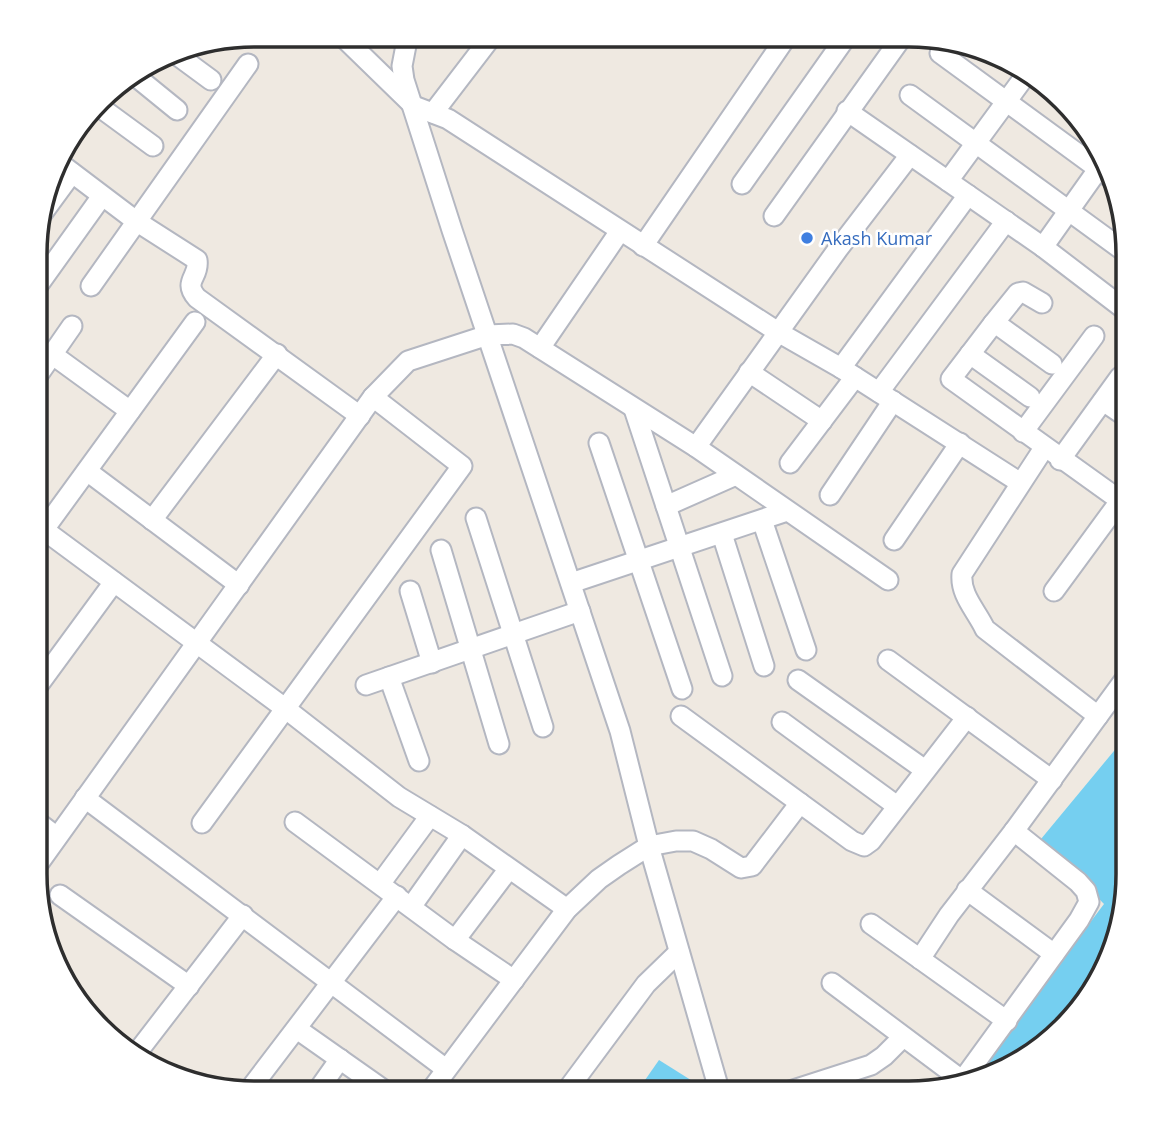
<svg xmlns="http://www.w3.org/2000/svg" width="1163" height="1128" font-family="'Open Sans',sans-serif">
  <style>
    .water { fill: #75cff0 }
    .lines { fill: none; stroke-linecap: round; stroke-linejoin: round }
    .minor-casing { stroke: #b4b7c1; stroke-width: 23 }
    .minor { stroke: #fff; stroke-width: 19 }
    .shop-dot { fill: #3f7fe0; stroke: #fff; stroke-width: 2.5 }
    .labels { text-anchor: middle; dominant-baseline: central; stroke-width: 5; stroke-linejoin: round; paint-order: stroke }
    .shop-label { font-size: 18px; fill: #366cbe; stroke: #fff; text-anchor: start }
    .rim { fill: none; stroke: #2e2e2e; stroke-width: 3.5 }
  </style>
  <rect width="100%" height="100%" fill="#efe9e1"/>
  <g class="water">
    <path d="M1128 734V888L1105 971 1043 1048 980 1081 968 1084 1104 904 1041 839Z"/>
    <path d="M659 1060 694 1082 697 1093H636Z"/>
  </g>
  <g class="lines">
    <g class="minor-casing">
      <g id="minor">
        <path d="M341 35 414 106 448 119 778 332 841 368 1019 482"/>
        <path d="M408 35 402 66 404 80 452 230 620 731 649 846 720 1093"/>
        <path d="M173 52 211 80"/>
        <path d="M940 53 1115 181"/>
        <path d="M134 75 177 110"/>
        <path d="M910 95 1128 254"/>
        <path d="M97 105 153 146"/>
        <path d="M847 111 1043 247 1128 312"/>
        <path d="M433 113 492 36"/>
        <path d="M58 162 136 221 197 260C200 277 182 281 197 298L360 416"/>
        <path d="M948 181 1028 72"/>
        <path d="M742 184 846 37"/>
        <path d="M774 216 902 37"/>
        <path d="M39 218 72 173"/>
        <path d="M643 246 787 36"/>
        <path d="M1043 247 1104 161"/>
        <path d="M39 284 102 196"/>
        <path d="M91 286 248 64"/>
        <path d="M993 324 1018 293 1023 292 1042 303"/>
        <path d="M540 348 620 231"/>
        <path d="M970 354 1030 397"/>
        <path d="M53 355 130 411"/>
        <path d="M1052 364 998 325 993 324 951 379 1128 506"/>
        <path d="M841 368 968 195"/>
        <path d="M749 372 822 421"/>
        <path d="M38 375 72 326"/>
        <path d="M879 392 1006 221"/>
        <path d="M1103 401 1128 418"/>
        <path d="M634 409 722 676"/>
        <path d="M1023 432 1094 336"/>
        <path d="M599 443 682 689"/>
        <path d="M696 447 838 249 910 155"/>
        <path d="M1044 448 962 574C960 595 976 610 985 629L1098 716"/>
        <path d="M1060 460 1120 377"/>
        <path d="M790 463 855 377"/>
        <path d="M87 471 239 585"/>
        <path d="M830 495 893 401"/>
        <path d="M666 506 736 475"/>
        <path d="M476 518 543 727"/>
        <path d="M152 520 277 354"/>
        <path d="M762 520 806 650"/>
        <path d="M44 530 286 709 399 797 462 835 567 909"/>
        <path d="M722 534 764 666"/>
        <path d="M37 539 195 322"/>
        <path d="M894 540 960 443"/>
        <path d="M441 550 499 744"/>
        <path d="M571 583 787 511"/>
        <path d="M410 591 432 663"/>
        <path d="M1054 591 1120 501"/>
        <path d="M888 660 1052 780"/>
        <path d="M389 677 419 761"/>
        <path d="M798 680 925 770"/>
        <path d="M366 685 580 611"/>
        <path d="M37 687 114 582"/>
        <path d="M681 716 852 841 864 846 871 841 967 717"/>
        <path d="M782 722 897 806"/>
        <path d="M85 798 446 1069"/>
        <path d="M36 821 57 837"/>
        <path d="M295 822 455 940 514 980"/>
        <path d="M202 823 462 466 373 397"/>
        <path d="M36 867 373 397 408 361 488 335 513 334 524 338 696 447 888 580"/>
        <path d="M380 884 430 816"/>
        <path d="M967 890 1054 954"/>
        <path d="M60 895 189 986"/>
        <path d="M411 907 462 835"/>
        <path d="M871 924 1007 1021"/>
        <path d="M455 940 508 870"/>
        <path d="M920 959 949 915 1014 831 1128 675"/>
        <path d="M832 983 963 1081"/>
        <path d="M297 1029 388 1093"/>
        <path d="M136 1054 243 915"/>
        <path d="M959 1085 1079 920 1089 902 1086 891 1078 882 1014 831"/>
        <path d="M247 1093 397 896"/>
        <path d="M316 1093 340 1059"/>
        <path d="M429 1093 567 909 599 879 619 865 649 846 676 841H693L711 849 741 868 752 866 800 803"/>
        <path d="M565 1093 646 984 679 952"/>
        <path d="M784 1093 871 1065 884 1056 903 1037"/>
      </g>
    </g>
    <use href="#minor" class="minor"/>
  </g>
  <circle class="shop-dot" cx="807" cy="238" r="7"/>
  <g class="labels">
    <g class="shop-label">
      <text x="821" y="238">Akash Kumar</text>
    </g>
  </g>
  <path d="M0 0H1163V1128H0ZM254 47H909A207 207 0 0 1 1116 254V874A207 207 0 0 1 909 1081H254A207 207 0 0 1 47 874V254A207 207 0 0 1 254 47Z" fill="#fff" fill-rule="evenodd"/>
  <path class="rim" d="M254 47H909A207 207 0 0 1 1116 254V874A207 207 0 0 1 909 1081H254A207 207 0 0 1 47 874V254A207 207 0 0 1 254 47Z"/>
</svg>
